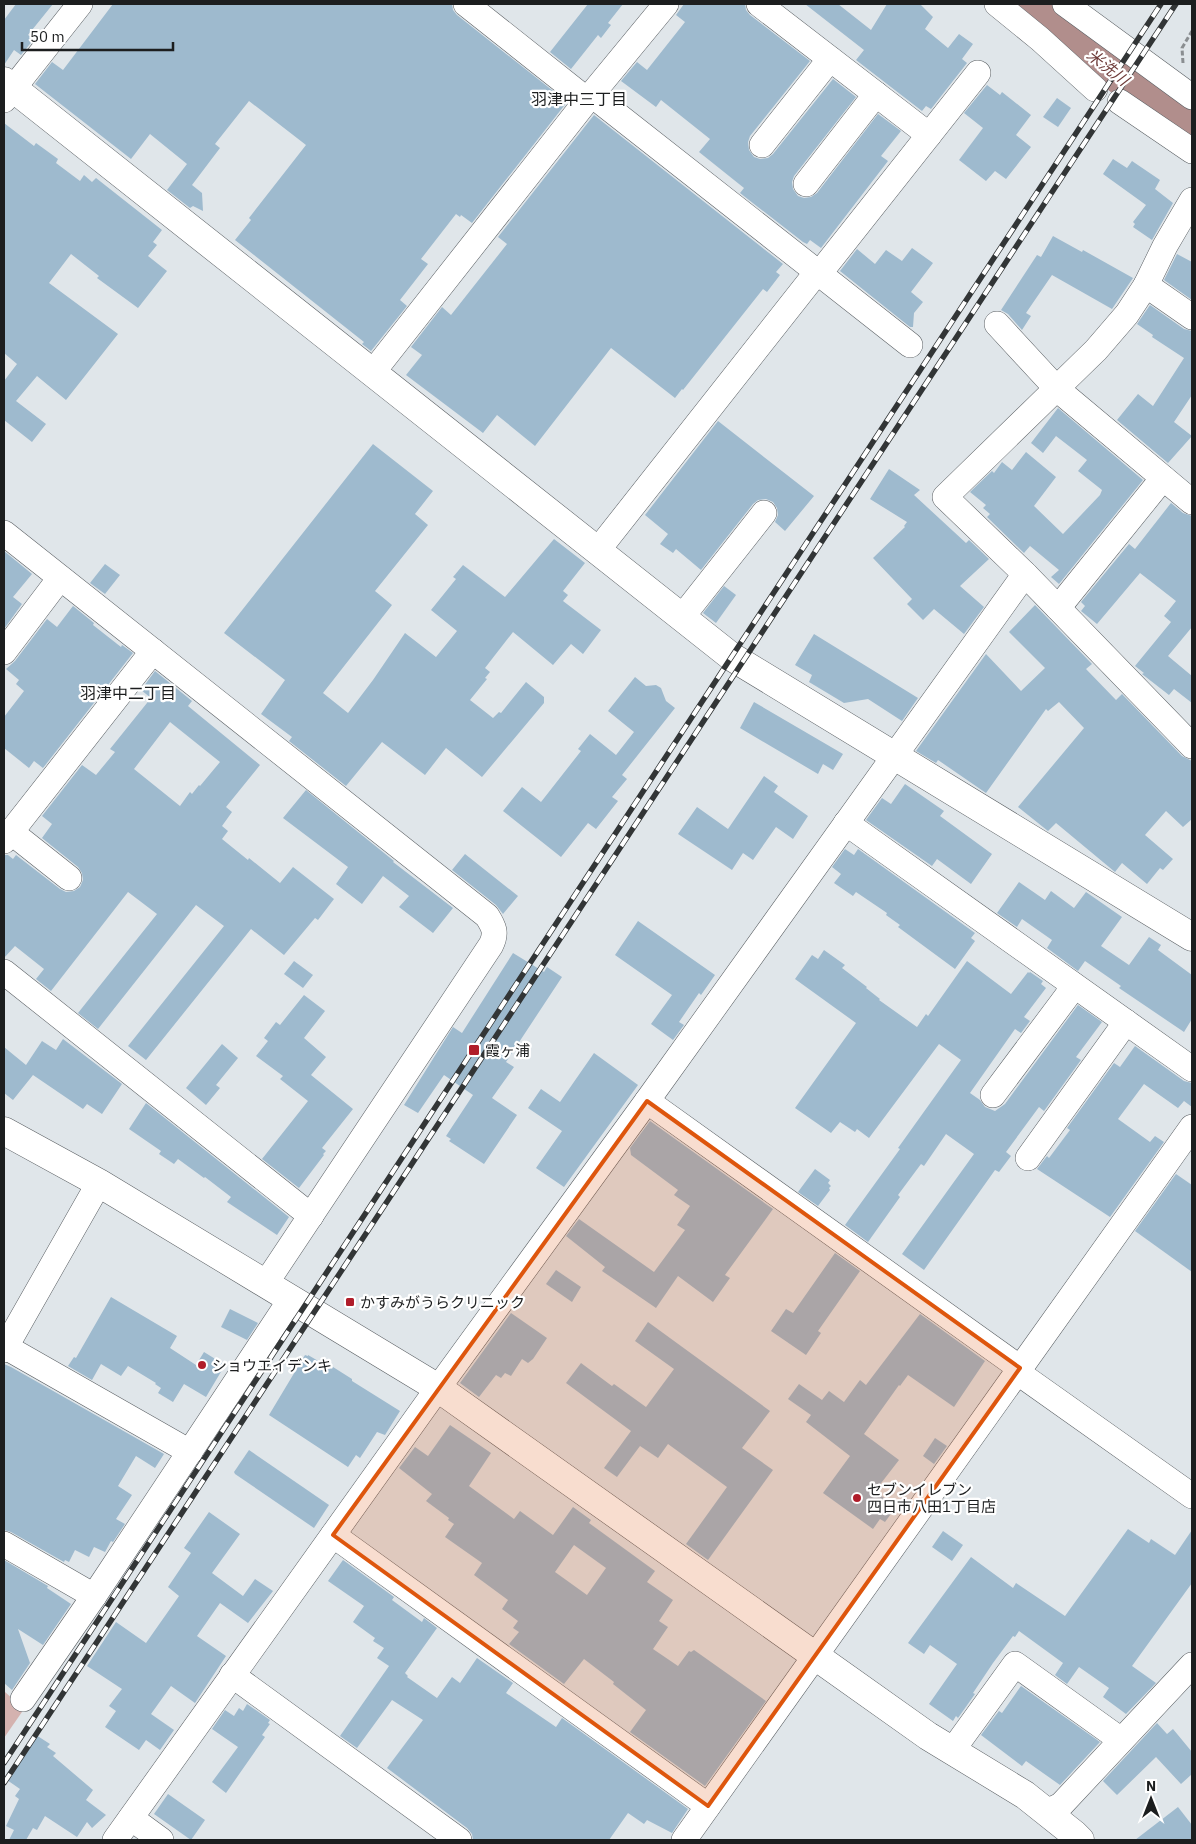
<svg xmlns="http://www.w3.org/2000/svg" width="1196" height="1844" font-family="'IBM Plex Sans','Noto Sans JP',sans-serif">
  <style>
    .green { fill: #d4b2af }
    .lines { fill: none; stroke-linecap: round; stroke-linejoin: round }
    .river { stroke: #b18e8c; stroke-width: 36 }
    .building { fill: #9ebace; fill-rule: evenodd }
    .minor-casing { stroke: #5a5f63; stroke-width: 26 }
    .tertiary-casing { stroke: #5a5f63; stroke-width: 29 }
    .path { stroke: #8a8e91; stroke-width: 3; stroke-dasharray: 5 2.5; stroke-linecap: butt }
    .minor { stroke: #fff; stroke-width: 25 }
    .tertiary { stroke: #fff; stroke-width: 28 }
    .rail-casing { stroke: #323536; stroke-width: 5.5 }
    .rail { stroke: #fff; stroke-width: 4; stroke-dasharray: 11; stroke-linecap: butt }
    .marked { fill: #de560d; fill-opacity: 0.2; stroke: #de560d; stroke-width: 4; stroke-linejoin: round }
    .poi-dot { fill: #b01d2a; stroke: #fff; stroke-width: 2 }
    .labels { text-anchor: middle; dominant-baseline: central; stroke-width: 4.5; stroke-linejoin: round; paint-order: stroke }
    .poi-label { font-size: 15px; fill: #1c1e1f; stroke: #fff; text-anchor: start }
    .water-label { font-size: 16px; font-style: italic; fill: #6e3b39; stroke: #fff }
    .neighbourhood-label { font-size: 16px; fill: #1c1e1f; stroke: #fff }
  </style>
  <rect width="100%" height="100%" fill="#e0e6ea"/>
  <path class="green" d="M5 1692 24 1709 4 1738V1693Z"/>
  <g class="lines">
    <path class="river" d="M1027 4 1144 95 1192 124"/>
  </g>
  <g class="building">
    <path d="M16 4H53L28 35 34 39 21 55 14 50 4 65V20Z"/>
    <path d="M113 4H452L453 10 457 15 567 102 472 223 461 215 460 217 456 214 421 259 428 264 400 300 407 306 371 351 362 344 364 342 235 240 251 220 249 218 306 145 249 101 215 144 220 148 192 185 202 193 203 211 193 206 190 208 167 190 187 164 150 134 131 159 35 84 52 62 63 70Z"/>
    <path d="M588 4H623L608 23 611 25 601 38 598 35 571 69 550 52Z"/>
    <path d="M684 4H745L746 10 750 15 810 61 750 136 748 142 749 150 754 157 760 159 768 158 773 154 833 79 856 97 794 176 792 182 793 189 798 196 804 198 811 197 817 193 878 114 901 131 881 156 888 161 821 248 810 240 807 244 803 242 740 193 744 188 699 152 710 139 661 100 656 107 621 81 637 62 647 70 685 22 676 15Z"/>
    <path d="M805 4H838L871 30 887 4H920L933 17 925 29 948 48 959 34 973 44 962 59 967 63 931 109 926 106 922 111 856 60 864 50Z"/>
    <path d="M987 85 1000 95 1002 92 1031 115 1016 135 1031 147 1006 179 995 171 986 181 959 160 983 128 964 113Z"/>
    <path d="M1057 98 1071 108 1058 127 1043 117Z"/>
    <path d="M594 115 783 264 776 272 780 275 767 292 763 289 683 390 682 389 675 398 611 348 535 446 497 415 483 433 406 375 422 355 411 347 442 307 451 315 507 244 498 237Z"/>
    <path d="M4 123 34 146 36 143 58 159 56 163 80 181 84 175 92 182 96 178 162 230 153 242 157 245 148 256 167 271 138 308 97 278 99 276 71 254 49 283 118 334 66 400 37 376 16 401 46 424 32 442 4 420V381L17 364 4 353Z"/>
    <path d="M1113 159 1127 168 1132 161 1160 180 1155 189 1173 203 1152 240 1133 227 1135 224 1133 222 1146 205 1103 174Z"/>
    <path d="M1053 236 1082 252 1083 250 1133 278 1112 309 1052 275 1026 313 1031 316 1022 330 1008 314 1001 310 1037 255 1041 257Z"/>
    <path d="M912 248 933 263 911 292 923 302 914 313 913 327H910L840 271 857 249 875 264 886 250 902 261Z"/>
    <path d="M1177 254 1192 262V300L1164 280Z"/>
    <path d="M1150 305 1184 329 1192 331V395L1174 422 1192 436 1168 463 1117 420 1138 394 1153 406 1184 358 1152 337 1153 335 1137 324Z"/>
    <path d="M1058 408 1143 480 1059 584 1051 577 1059 570 1030 546 1024 553 987 517 990 514 983 508 986 505 970 492 992 471 994 473 1002 462 1012 470 1026 452 1056 477 1034 506 1063 534 1100 495 1102 490 1078 471 1087 460 1056 436 1043 453 1031 443Z"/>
    <path d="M718 421 814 496 785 531 775 522 778 515 777 508 773 502 766 499 758 500 753 504 701 570 676 549 673 553 660 544 668 534 645 515Z"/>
    <path d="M373 444 433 491 415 514 428 525 375 591 392 605 323 693 348 713 373 680 405 633 436 657 457 631 431 610 456 579 453 577 463 565 505 597 554 539 585 563 563 591 568 595 563 601 601 630 583 654 571 644 553 665 513 632 485 668 490 672 485 678 487 679 470 700 493 718 499 712 501 713 526 682 544 697V703L482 777 446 748 425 775 382 742 346 786 289 741 292 737 261 714 285 680 224 633Z"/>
    <path d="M889 469 920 490 914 495 966 543 969 540 989 559 960 586 984 607 964 634 934 609 923 620 907 604 912 599 873 558 905 527 904 526 907 522 870 499Z"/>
    <path d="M1171 503 1183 513 1192 516V627L1168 656 1192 676V703L1174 689 1169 695 1142 674 1144 673 1135 666 1171 622 1164 616 1176 601 1140 573 1097 624 1081 611 1085 606 1081 602 1129 544 1135 549Z"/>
    <path d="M4 551 32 574 13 597 22 604 4 629Z"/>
    <path d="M105 564 120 575 105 594 90 583Z"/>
    <path d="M724 586 736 595 716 623 703 613Z"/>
    <path d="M1035 605 1092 664 1086 669 1116 700 1122 694 1182 756 1192 761V819L1183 827 1166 811 1145 835 1173 859 1163 870 1160 868 1147 884 1122 863 1115 872 1056 823 1048 831 1018 807 1084 728 1059 702 1048 711 1046 709 986 793 938 760 936 763 916 751 986 654 1021 691 1045 668 1009 632Z"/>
    <path d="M73 606 94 623 93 625 121 647 122 645 133 653 43 768 34 761 29 768 4 748V717L24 691 16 684 19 680 6 669 15 661 47 619 57 627Z"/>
    <path d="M814 634 918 698 902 721 868 699 844 703 809 682 812 675 795 665Z"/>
    <path d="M155 671 192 701 188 706 260 765 226 807 232 812 222 826 228 831 222 839 248 860 249 858 280 883 293 867 334 899 318 920 315 918 284 955 251 929 146 1060 128 1046 224 926 196 905 98 1029 78 1013 157 914 128 892 51 991 36 979 44 969 15 946 4 958V855H8L13 859 16 855 60 889 66 892 74 891 80 887 83 880 82 873 78 867 42 838 52 824 42 816 82 765 96 775 115 752 110 749 151 698 141 690ZM170 722 220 762 200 786 199 785 192 794 190 792 180 806 134 769Z"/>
    <path d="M635 677 646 686 656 685 661 688 666 701 675 708 622 775 627 779 612 797 618 801 596 829 588 823 561 857 503 811 522 787 541 802 581 751 578 749 590 734 616 755 634 732 608 711Z"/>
    <path d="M754 702 843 754 833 770 823 764 818 774 740 728Z"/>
    <path d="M764 776 778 786 774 792 808 816 793 839 776 827 753 860 743 853 732 870 678 834 697 807 728 829Z"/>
    <path d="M905 784 944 811 940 816 992 854 971 884 937 859 932 866 866 820 882 798 891 804Z"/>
    <path d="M306 790 394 861 393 862 453 908 433 933 399 907 409 896 383 876 362 904 336 884 348 867 283 818Z"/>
    <path d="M845 849 854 855 858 849 975 933 971 938 975 941 955 969 898 927 900 925 886 915 887 913 856 892 853 896 834 883 841 874 832 867Z"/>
    <path d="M465 854 518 896 503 914 496 905 452 870Z"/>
    <path d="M1019 882 1045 900 1051 891 1074 908 1086 892 1122 917 1101 946 1129 965 1149 937 1161 945 1158 950 1192 975V1019L1184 1032 1119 988 1121 986 1085 961 1078 971 1047 948 1052 940 1022 919 1017 927 997 913Z"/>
    <path d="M638 921 715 975 701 995 699 993 679 1022 684 1025 673 1040 651 1024 672 995 615 955Z"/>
    <path d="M824 950 845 965 842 968 867 987 866 988 880 999 879 1000 917 1027 926 1014 928 1016 967 961 1011 994 1028 972 1029 973 1030 972 1043 981 1041 984 1046 988 1024 1017 1030 1021 1021 1033 1015 1029 970 1093 980 1100 985 1107 995 1111 1005 1104 1078 1005 1102 1022 1076 1057 1081 1060 1044 1111 1039 1107 1006 1152 1011 1156 999 1172 995 1170 924 1270 902 1254 974 1154 946 1134 924 1166 921 1164 898 1195 900 1197 868 1242 845 1225 900 1149 898 1148 961 1060 939 1044 869 1138 857 1129 855 1132 840 1122 831 1133 795 1108 856 1023 795 979 812 955 818 959Z"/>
    <path d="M513 953 544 972 547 967 562 977 506 1062 514 1067 492 1098 517 1115 484 1164 449 1141 451 1139 446 1136 473 1095 444 1075 418 1113 404 1105 453 1027 462 1033Z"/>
    <path d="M294 961 313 975 303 988 284 974Z"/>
    <path d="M304 995 325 1011 304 1038 326 1057 311 1075 353 1109 322 1148 326 1151 323 1154 324 1155 299 1188 262 1159 308 1101 280 1079 283 1076 256 1056 268 1041 264 1038 276 1022 280 1025Z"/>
    <path d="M63 1039 122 1084 102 1114 87 1104 83 1109 33 1075 13 1100 4 1093V1047L26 1065 42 1041 56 1050Z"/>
    <path d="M222 1044 238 1058 216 1085 220 1088 206 1105 186 1088Z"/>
    <path d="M1135 1046 1184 1081 1192 1083V1107L1184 1101 1178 1108 1144 1084 1118 1119 1150 1142 1155 1136 1164 1142 1110 1217 1037 1169 1047 1156 1049 1158 1070 1130 1067 1128 1114 1063 1120 1067Z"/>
    <path d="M594 1053 638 1085 564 1187 536 1168 562 1131 528 1108 541 1089 560 1102Z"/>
    <path d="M146 1103 289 1217 277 1235 227 1202 231 1197 205 1177 204 1178 178 1159 174 1164 159 1154 161 1151 129 1129Z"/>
    <path d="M650 1121 773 1209 725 1275 730 1278 713 1302 678 1276 656 1308 602 1271 605 1267 566 1236 579 1219 654 1272 685 1230 677 1225 690 1206 674 1195 678 1190 631 1155 630 1148Z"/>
    <path d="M815 1169 830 1180 828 1183 831 1186 829 1188 830 1190 818 1206 798 1192Z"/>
    <path d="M1176 1174 1192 1185V1272L1135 1231Z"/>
    <path d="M835 1253 860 1271 818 1331 821 1333 806 1355 771 1331 786 1309 793 1313Z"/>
    <path d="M556 1270 581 1287 572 1302 546 1284Z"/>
    <path d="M111 1297 177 1336 170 1348 196 1365 204 1352 225 1365 206 1397 184 1384 173 1402 158 1393 161 1388 155 1384 156 1383 128 1366 121 1376 101 1364 92 1380 68 1366 74 1357 76 1358Z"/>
    <path d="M230 1309 258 1323 247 1340 221 1327Z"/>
    <path d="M511 1313 547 1338 533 1359 528 1363 522 1359 511 1376 505 1373 501 1378 496 1375 479 1397 460 1383Z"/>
    <path d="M920 1314 985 1361 954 1407 908 1375 900 1386 899 1385 864 1434 899 1460 875 1491 896 1507 885 1522 880 1519 873 1529 823 1493 850 1456 806 1422 811 1415 788 1399 799 1384 822 1400 829 1391 844 1402 860 1380 866 1385Z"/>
    <path d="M648 1322 770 1411 742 1448 773 1470 708 1560 686 1544 727 1487 668 1444 658 1458 640 1446 617 1477 604 1468 631 1431 566 1383 581 1363 612 1386 614 1384 646 1407 674 1369 635 1341Z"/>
    <path d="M305 1355 308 1356V1355L332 1369 333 1367 352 1379V1381L400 1411 385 1435 377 1432 360 1458 356 1455 348 1467 269 1415Z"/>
    <path d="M4 1364 11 1367 164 1454 155 1468 136 1456 118 1486 132 1495 116 1519 125 1524 113 1542 111 1541 105 1552 94 1547 89 1557 75 1550 69 1562 65 1560 64 1562 11 1532 4 1530Z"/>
    <path d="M450 1425 491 1453 469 1486 514 1519 520 1511 553 1535 573 1507 591 1520 589 1523 655 1571 647 1582 673 1600 659 1621 668 1627 653 1649 678 1666 689 1651 691 1652 694 1650 766 1701 705 1786 630 1732 646 1710 613 1684 614 1682 584 1659 564 1684 509 1644 519 1632 513 1628 518 1621 502 1609 508 1600 474 1575 482 1563 445 1537 454 1524 448 1520 449 1518 426 1501 432 1494 399 1468 415 1447 428 1456ZM574 1545 606 1568 587 1595 555 1572Z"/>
    <path d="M935 1438 947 1446 934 1464 923 1456Z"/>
    <path d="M249 1450 329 1505 314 1528 235 1474 234 1472Z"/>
    <path d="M209 1512 240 1534 212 1573 243 1596 255 1579 273 1591 248 1623 220 1603 197 1636 226 1656 195 1703 171 1686 151 1714 174 1730 160 1750 146 1740 139 1750 105 1727 116 1711 109 1706 122 1689 87 1666 116 1622 146 1643 179 1596 168 1587 191 1553 184 1548Z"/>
    <path d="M1128 1529 1149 1543 1151 1539 1175 1555 1192 1530V1583L1132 1666 1156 1683 1126 1714 1103 1697 1109 1688 1079 1667 1067 1684 1055 1675 1063 1663 1019 1631 1015 1637 1013 1636 993 1663 973 1693 975 1694 958 1718 956 1716 953 1721 929 1704 957 1664 930 1645 924 1654 908 1643 971 1557 1013 1588 1016 1583 1065 1616Z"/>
    <path d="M943 1531 963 1545 952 1561 932 1547Z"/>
    <path d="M4 1560 48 1586 47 1588 71 1604 43 1645 18 1629 30 1663 12 1690 4 1683Z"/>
    <path d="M343 1560 394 1597 392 1600 422 1622 424 1618 437 1628 405 1673 408 1676 407 1677 437 1698 452 1677 460 1683 477 1658 513 1683 506 1693 556 1727 562 1718 688 1809 672 1833 647 1820 644 1824 628 1813 609 1840H473L472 1834 467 1828 387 1768 423 1720 392 1700 357 1748 340 1736 389 1666 377 1658 384 1648 373 1641 375 1638 353 1622 364 1606 328 1581Z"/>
    <path d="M1021 1686 1100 1742 1060 1785 1026 1761 1022 1766 981 1735 999 1711 1002 1713Z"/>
    <path d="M247 1704 270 1720 268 1723 270 1724 262 1735 265 1737 226 1793 212 1782 238 1747 212 1729 225 1710 234 1716 239 1708 243 1711Z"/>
    <path d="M1157 1723 1167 1734 1173 1729 1192 1752V1774L1181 1784 1156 1757 1117 1795 1103 1781Z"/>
    <path d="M36 1735 50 1744 47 1747 56 1753 53 1756 93 1790 86 1800 106 1815 92 1828 87 1822 77 1837 45 1816 37 1830 33 1828 26 1840H9L14 1830 6 1826 19 1799 15 1796 20 1789 7 1780Z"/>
    <path d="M168 1794 205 1820 191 1840 154 1814Z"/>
    <path d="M1178 1807 1192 1825V1840H1135Z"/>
  </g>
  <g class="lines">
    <g class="minor-casing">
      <g id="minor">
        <path d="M466 4 587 100"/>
        <path d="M759 4 929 135"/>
        <path d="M997 4 1040 39 1095 89"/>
        <path d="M1065 4 1192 97"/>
        <path d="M592 95 910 345"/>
        <path d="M4 100 80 4"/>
        <path d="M1120 102 1192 151"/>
        <path d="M762 145 830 59"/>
        <path d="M806 184 876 94"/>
        <path d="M1192 200 1165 246 1146 285 1127 314 1096 350 945 497 1025 574 1192 746"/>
        <path d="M819 274 978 73"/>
        <path d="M1146 285 1192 317"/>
        <path d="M997 324 1057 389 1192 502"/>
        <path d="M373 372 587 100 666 4"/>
        <path d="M4 533 487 916C494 927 497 933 491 945L266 1283"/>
        <path d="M598 550 817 272"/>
        <path d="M1058 608 1163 478"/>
        <path d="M682 617 764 513"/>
        <path d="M4 652 60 578"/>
        <path d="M846 823 1192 1069"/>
        <path d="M11 832 69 878"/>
        <path d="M4 841 153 651"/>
        <path d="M4 972 311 1216"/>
        <path d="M993 1095 1067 996 1072 984"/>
        <path d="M647 1101 1020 1368"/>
        <path d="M1028 1158 1126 1022"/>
        <path d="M4 1346 190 1452"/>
        <path d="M4 1350 99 1183"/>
        <path d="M1017 1372 1192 1496"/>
        <path d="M333 1535 708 1806"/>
        <path d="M4 1544 94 1596"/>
        <path d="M232 1675 459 1840"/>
        <path d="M23 1699 94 1596 291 1299"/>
        <path d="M952 1751 1015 1664 1121 1740"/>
        <path d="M1047 1812 1061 1805 1192 1665"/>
        <path d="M131 1818 161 1840"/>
        <path d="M115 1840 438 1388 647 1101 1025 574"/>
        <path d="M684 1840 1192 1127"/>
      </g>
    </g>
    <g class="tertiary-casing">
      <g id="tertiary">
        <path d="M4 81 732 657 1192 937"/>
        <path d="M4 1131 99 1183 438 1388 928 1736 1025 1795 1074 1834 1080 1840"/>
      </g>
    </g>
    <path class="path" d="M1183 63 1182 48 1192 31"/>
    <use href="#minor" class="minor"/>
    <use href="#tertiary" class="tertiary"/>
    <g class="rail-casing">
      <g id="rail">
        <path d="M4 1763 1161 4"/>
        <path d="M4 1783 1176 4"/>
      </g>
    </g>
    <use href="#rail" class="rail"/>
  </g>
  <path class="marked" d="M647 1101 1020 1368 708 1806 333 1535Z"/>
  <g class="poi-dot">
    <rect x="468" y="1044" width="12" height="12" rx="2.5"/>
    <rect x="345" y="1297" width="10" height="10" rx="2.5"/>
    <circle cx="202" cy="1365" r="5"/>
    <circle cx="857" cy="1498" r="5"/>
  </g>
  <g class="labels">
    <g class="poi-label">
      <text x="485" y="1050">霞ヶ浦</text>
      <text x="360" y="1302">かすみがうらクリニック</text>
      <text x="212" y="1365">ショウエイデンキ</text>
      <text x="867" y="1489">セブンイレブン<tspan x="867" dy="17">四日市八田1丁目店</tspan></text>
    </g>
    <g class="water-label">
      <text transform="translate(1108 67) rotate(38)">米洗川</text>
    </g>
    <g class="neighbourhood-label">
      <text x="579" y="99">羽津中三丁目</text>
      <text x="128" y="693">羽津中二丁目</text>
    </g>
  </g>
  <rect width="1196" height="1844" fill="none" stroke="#1c1e1f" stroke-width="10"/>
  <g transform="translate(1151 1799)" stroke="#ffffff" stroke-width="4" paint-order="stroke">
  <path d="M0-4L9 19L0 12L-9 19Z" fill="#1c1e1f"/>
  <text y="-8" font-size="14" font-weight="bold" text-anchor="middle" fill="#1c1e1f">N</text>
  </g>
  <path d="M22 42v8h151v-8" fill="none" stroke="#1c1e1f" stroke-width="2.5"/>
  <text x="30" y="42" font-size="15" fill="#1c1e1f" stroke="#ffffff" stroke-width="4" paint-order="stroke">50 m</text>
</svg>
